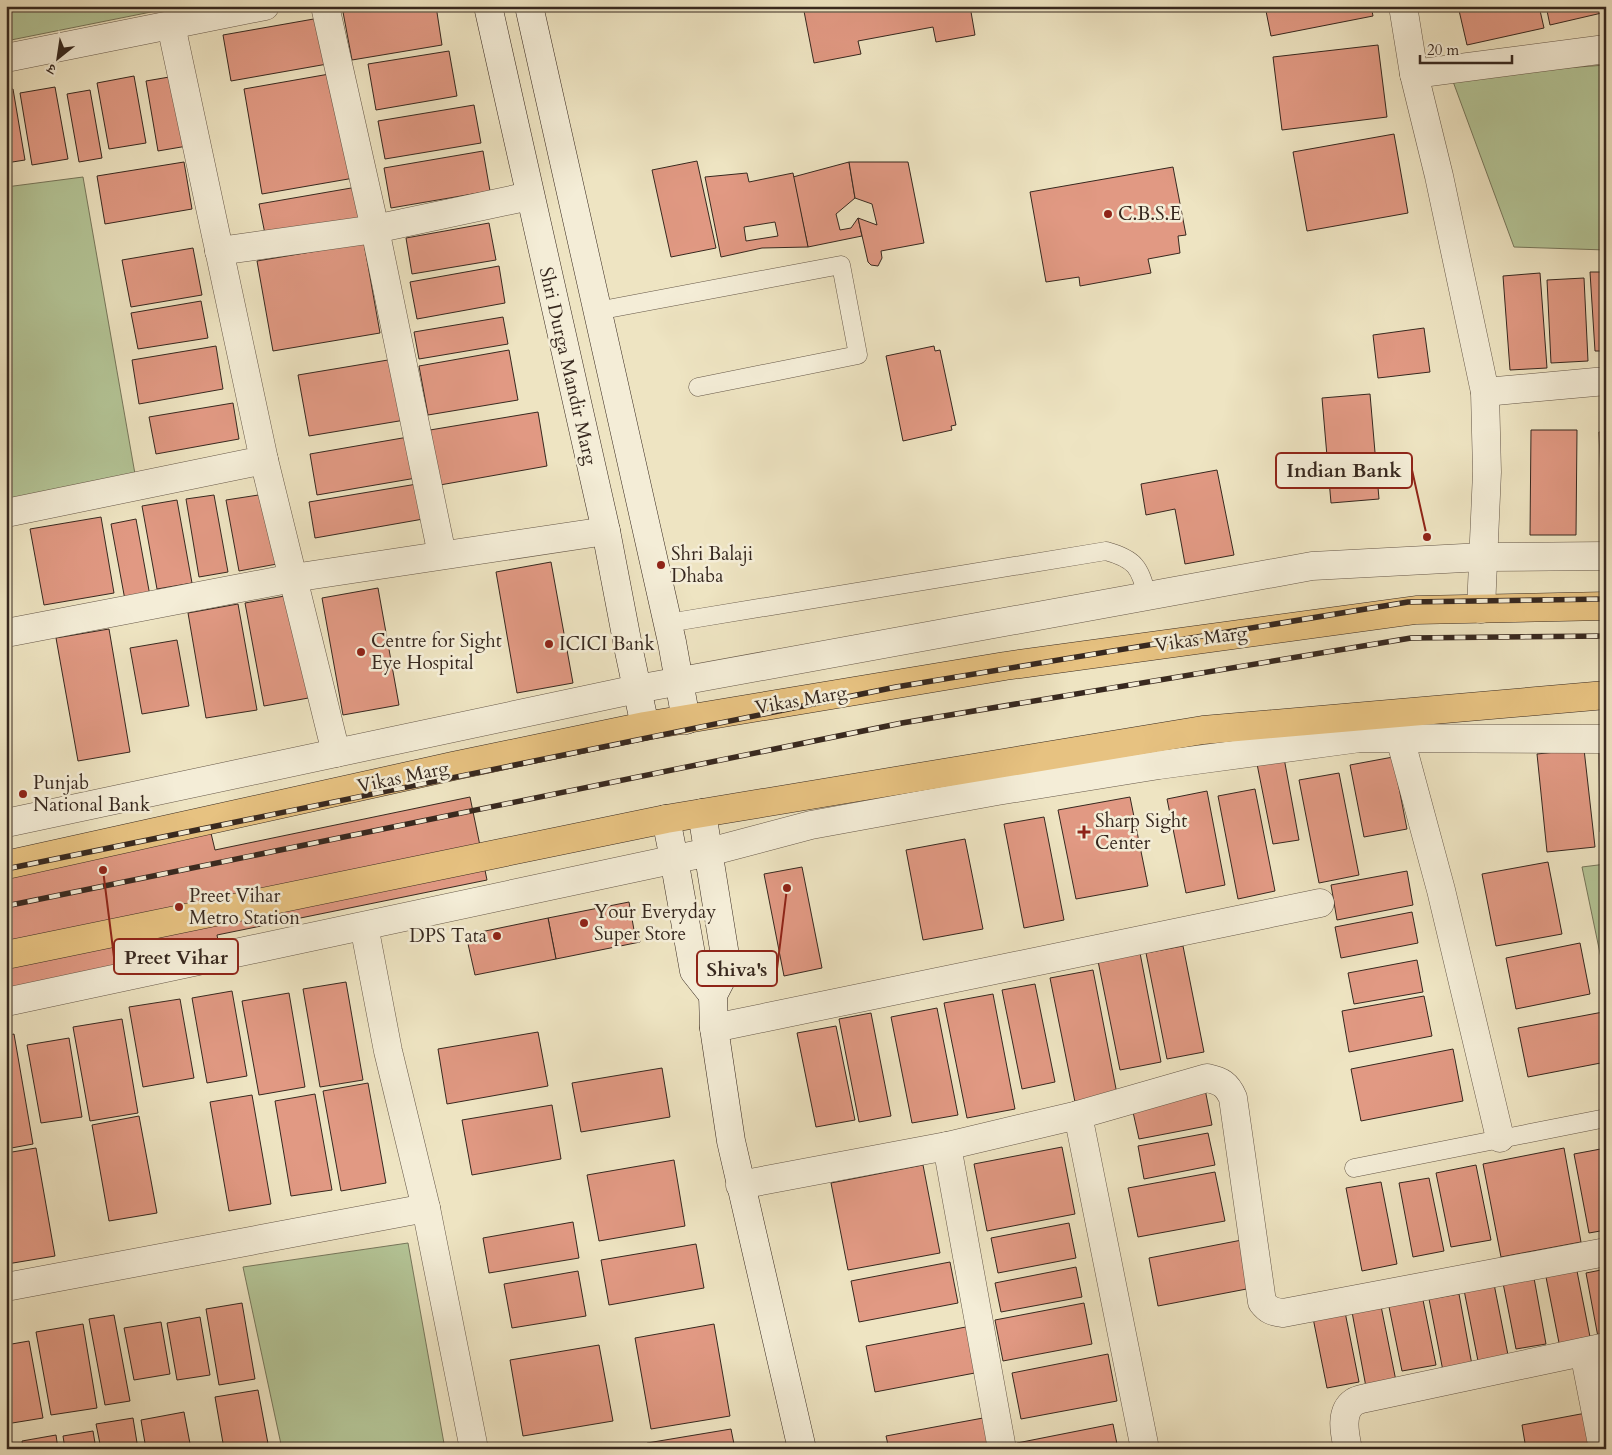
<svg xmlns="http://www.w3.org/2000/svg" width="1612" height="1455" font-family="Cardo,'Noto Serif Devanagari',serif">
  <style>
    .green { fill: #b4c597; stroke: #76765b }
    .building { fill: #e19983; stroke: #37281f; fill-rule: evenodd }
    .lines { fill: none; stroke-linecap: round; stroke-linejoin: round }
    .lane-casing { stroke: #655748; stroke-width: 19 }
    .street-casing { stroke: #655748; stroke-width: 29 }
    .secondary-casing { stroke: #37281f; stroke-width: 29 }
    .primary-casing { stroke: #37281f; stroke-width: 29 }
    .path { stroke: #37281f; stroke-width: 3; stroke-dasharray: 4 2.5; stroke-linecap: butt }
    .lane { stroke: #f4edd7; stroke-width: 18 }
    .street { stroke: #f4edd7; stroke-width: 28 }
    .secondary { stroke: #f4edd7; stroke-width: 28 }
    .primary { stroke: #e7c281; stroke-width: 28 }
    .rail-casing { stroke: #37281f; stroke-width: 5.5 }
    .rail { stroke: #f4edd7; stroke-width: 4; stroke-dasharray: 11; stroke-linecap: butt }
    .poi-dot { fill: #8f2418; stroke: #f4edd7; stroke-width: 2 }
    .labels { text-anchor: middle; dominant-baseline: central; stroke-width: 5; stroke-linejoin: round; paint-order: stroke }
    .poi-label { font-size: 19px; fill: #37281f; stroke: #f4edd7; text-anchor: start }
    .street-label { font-size: 19px; fill: #37281f; stroke: #f4edd7 }
    .leader { fill: none; stroke: #8f2418; stroke-width: 2 }
    .callout-dot { fill: #8f2418; stroke: #f4edd7; stroke-width: 2 }
    .callout { fill: #f4edd7; stroke: #8f2418; stroke-width: 2 }
    .callout-label { font-size: 20px; text-anchor: middle; font-weight: bold; fill: #37281f }
  </style>
  <rect width="100%" height="100%" fill="#eee4c2"/>
  <filter id="stains"><feTurbulence type="fractalNoise" baseFrequency=".004" numOctaves="4"/><feColorMatrix values="0 0 0 0 .2 0 0 0 0 .09 0 0 0 0 .02 0 0 0 .5 -.17"/></filter>
  <radialGradient id="worn" r=".72"><stop offset=".6" stop-color="#630" stop-opacity="0"/><stop offset="1" stop-color="#630" stop-opacity=".3"/></radialGradient>
  <g class="green">
    <path d="M6 6H181L6 41Z"/>
    <path d="M1606 65V250L1514 247 1451 76Z"/>
    <path d="M83 177 135 474 6 500V187Z"/>
    <path d="M1606 864V982L1582 867Z"/>
    <path d="M408 1243 445 1449H282L243 1267Z"/>
  </g>
  <g class="building">
    <path d="M374 6H436L442 45 352 60 343 12Z"/>
    <path d="M803 6H970L975 35 936 42 933 27 858 41 861 54 814 63Z"/>
    <path d="M1265 6H1371L1373 16 1271 36Z"/>
    <path d="M1458 6H1539L1544 28 1467 45Z"/>
    <path d="M1546 6H1606V12L1550 25Z"/>
    <path d="M325 17 333 63 231 81 223 35Z"/>
    <path d="M1378 45 1387 117 1282 130 1273 57Z"/>
    <path d="M449 51 457 96 376 110 368 64Z"/>
    <path d="M335 73 354 178 262 194 244 89Z"/>
    <path d="M181 75 193 145 158 151 146 81Z"/>
    <path d="M134 76 146 143 109 149 97 83Z"/>
    <path d="M55 87 68 159 32 165 20 93Z"/>
    <path d="M13 89 25 160 6 163V90Z"/>
    <path d="M90 90 102 158 79 162 67 94Z"/>
    <path d="M474 105 481 143 385 159 378 121Z"/>
    <path d="M1394 134 1408 213 1307 231 1293 152Z"/>
    <path d="M483 151 490 191 391 208 384 168Z"/>
    <path d="M697 161 716 248 671 257 652 170Z"/>
    <path d="M184 162 192 209 105 224 97 176Z"/>
    <path d="M849 162 855 198 836 214 840 230 851 228 858 218 862 236 808 247 793 177Z"/>
    <path d="M849 162H908L924 243 881 251 882 258 878 266 871 265 868 262 858 218 877 225 872 204 855 198Z"/>
    <path d="M1173 167 1186 235 1178 236 1180 253 1148 259 1151 273 1080 286 1079 277 1046 282 1030 192Z"/>
    <path d="M747 173 749 182 793 173 808 247 762 248 721 257 705 177ZM775 222 778 236 746 241 744 227Z"/>
    <path d="M357 187 364 227 267 244 259 204Z"/>
    <path d="M489 223 496 260 412 274 406 238Z"/>
    <path d="M364 243 380 333 273 351 257 261Z"/>
    <path d="M193 248 202 295 131 307 122 260Z"/>
    <path d="M499 266 505 303 417 319 410 282Z"/>
    <path d="M1590 272H1606V351H1595Z"/>
    <path d="M1540 273 1547 368 1510 370 1503 276Z"/>
    <path d="M1584 278 1588 361 1551 363 1547 280Z"/>
    <path d="M201 301 208 338 138 349 131 313Z"/>
    <path d="M503 317 508 344 419 359 414 332Z"/>
    <path d="M1424 328 1430 372 1378 378 1373 335Z"/>
    <path d="M216 346 223 389 139 404 132 360Z"/>
    <path d="M934 346 935 351 940 350 956 425 951 426 952 430 903 441 886 356Z"/>
    <path d="M509 350 518 400 428 415 419 366Z"/>
    <path d="M394 359 405 420 309 436 298 375Z"/>
    <path d="M1370 394 1379 499 1331 503 1322 398Z"/>
    <path d="M233 403 239 439 156 454 149 417Z"/>
    <path d="M538 412 547 466 440 485 430 430Z"/>
    <path d="M1531 430H1577L1576 535H1530Z"/>
    <path d="M1599 432H1606V536H1603Z"/>
    <path d="M414 436 422 477 317 495 310 454Z"/>
    <path d="M1217 470 1234 555 1185 564 1175 509 1146 515 1141 484Z"/>
    <path d="M423 483 429 518 315 538 309 502Z"/>
    <path d="M265 494 277 564 239 571 226 500Z"/>
    <path d="M214 495 228 572 199 577 186 499Z"/>
    <path d="M177 500 192 583 157 589 142 506Z"/>
    <path d="M101 517 114 593 44 605 30 529Z"/>
    <path d="M136 519 150 596 125 600 111 524Z"/>
    <path d="M551 562 573 683 517 693 496 572Z"/>
    <path d="M378 588 399 705 343 715 322 598Z"/>
    <path d="M296 594 314 697 264 706 245 603Z"/>
    <path d="M238 604 257 710 206 718 188 613Z"/>
    <path d="M109 629 130 752 78 761 56 638Z"/>
    <path d="M177 640 189 706 142 714 130 648Z"/>
    <path d="M1584 749 1595 847 1547 852 1537 754Z"/>
    <path d="M1599 752H1606V832H1600Z"/>
    <path d="M1393 757 1407 829 1364 837 1350 765Z"/>
    <path d="M1284 758 1299 840 1273 844 1257 764Z"/>
    <path d="M1339 773 1359 875 1319 883 1299 780Z"/>
    <path d="M1255 789 1275 891 1238 899 1218 796Z"/>
    <path d="M1207 791 1225 885 1186 893 1167 799Z"/>
    <path d="M470 797 487 880 217 935 223 967 6 1010V871L210 829 215 850Z"/>
    <path d="M1130 797 1148 886 1076 899 1058 810Z"/>
    <path d="M1044 817 1064 920 1024 928 1004 824Z"/>
    <path d="M965 839 983 929 923 940 906 850Z"/>
    <path d="M1548 862 1562 934 1496 946 1482 874Z"/>
    <path d="M802 867 822 968 784 976 764 874Z"/>
    <path d="M1407 871 1413 905 1337 920 1331 885Z"/>
    <path d="M629 902 634 930 637 929 640 942 556 959 548 918Z"/>
    <path d="M1412 912 1418 943 1341 958 1335 927Z"/>
    <path d="M548 918 556 959 475 975 466 935Z"/>
    <path d="M1580 943 1590 994 1516 1009 1506 958Z"/>
    <path d="M1183 946 1204 1052 1167 1059 1146 953Z"/>
    <path d="M1140 953 1161 1062 1120 1070 1098 961Z"/>
    <path d="M1417 960 1423 992 1354 1004 1348 973Z"/>
    <path d="M1093 970 1117 1094 1075 1102 1050 978Z"/>
    <path d="M346 982 363 1080 320 1087 303 989Z"/>
    <path d="M1035 984 1055 1082 1022 1089 1002 990Z"/>
    <path d="M232 991 247 1076 207 1083 192 998Z"/>
    <path d="M289 993 305 1087 259 1095 242 1001Z"/>
    <path d="M993 994 1015 1109 967 1118 944 1003Z"/>
    <path d="M1424 996 1432 1036 1349 1052 1342 1011Z"/>
    <path d="M180 999 194 1078 143 1087 129 1007Z"/>
    <path d="M937 1008 958 1115 912 1123 891 1017Z"/>
    <path d="M1603 1012 1606 1025V1062L1528 1077 1518 1028Z"/>
    <path d="M871 1013 891 1116 859 1122 839 1019Z"/>
    <path d="M122 1019 138 1113 90 1121 73 1027Z"/>
    <path d="M836 1026 855 1120 816 1127 797 1033Z"/>
    <path d="M538 1032 548 1086 447 1104 438 1049Z"/>
    <path d="M14 1034 33 1144 6 1149V1036Z"/>
    <path d="M69 1038 82 1117 41 1123 27 1045Z"/>
    <path d="M1453 1049 1463 1101 1361 1121 1351 1069Z"/>
    <path d="M662 1068 670 1117 581 1132 572 1083Z"/>
    <path d="M368 1083 386 1183 341 1191 323 1091Z"/>
    <path d="M1205 1089 1212 1125 1139 1139 1131 1103Z"/>
    <path d="M315 1094 332 1190 291 1196 275 1101Z"/>
    <path d="M252 1095 271 1204 229 1211 210 1102Z"/>
    <path d="M552 1105 561 1159 472 1175 462 1120Z"/>
    <path d="M139 1116 157 1213 109 1221 92 1125Z"/>
    <path d="M1208 1133 1215 1165 1144 1179 1138 1146Z"/>
    <path d="M1062 1147 1075 1214 987 1231 974 1164Z"/>
    <path d="M36 1148 55 1256 7 1264 6 1153Z"/>
    <path d="M1564 1148 1581 1242 1501 1257 1483 1164Z"/>
    <path d="M1606 1148V1230L1589 1233 1574 1154Z"/>
    <path d="M674 1160 685 1226 599 1241 587 1175Z"/>
    <path d="M923 1165 940 1253 848 1270 831 1183Z"/>
    <path d="M1476 1165 1491 1240 1451 1247 1436 1173Z"/>
    <path d="M1215 1172 1225 1221 1138 1237 1128 1188Z"/>
    <path d="M1429 1178 1444 1251 1413 1257 1399 1183Z"/>
    <path d="M1381 1182 1397 1264 1362 1271 1346 1188Z"/>
    <path d="M573 1222 579 1258 489 1273 483 1238Z"/>
    <path d="M1069 1223 1076 1258 998 1273 991 1238Z"/>
    <path d="M1247 1239 1257 1287 1158 1306 1149 1258Z"/>
    <path d="M696 1244 704 1288 609 1305 601 1260Z"/>
    <path d="M950 1262 958 1303 859 1322 851 1281Z"/>
    <path d="M1576 1266 1592 1347 1561 1353 1545 1272Z"/>
    <path d="M1076 1267 1082 1297 1001 1312 995 1283Z"/>
    <path d="M1606 1269V1335L1598 1337 1586 1273Z"/>
    <path d="M578 1271 586 1316 512 1328 504 1284Z"/>
    <path d="M1534 1278 1546 1344 1516 1349 1503 1283Z"/>
    <path d="M1494 1284 1509 1360 1479 1366 1464 1290Z"/>
    <path d="M1459 1294 1472 1365 1443 1371 1429 1299Z"/>
    <path d="M1422 1295 1436 1365 1402 1371 1388 1302Z"/>
    <path d="M242 1303 255 1379 219 1385 206 1309Z"/>
    <path d="M1084 1303 1092 1344 1003 1361 995 1320Z"/>
    <path d="M1381 1306 1396 1381 1366 1387 1352 1312Z"/>
    <path d="M1345 1312 1359 1382 1327 1388 1313 1318Z"/>
    <path d="M114 1315 130 1401 105 1405 89 1319Z"/>
    <path d="M200 1317 210 1375 177 1380 167 1323Z"/>
    <path d="M161 1322 170 1374 134 1380 124 1328Z"/>
    <path d="M83 1324 97 1408 51 1415 36 1332Z"/>
    <path d="M714 1324 730 1416 651 1429 635 1338Z"/>
    <path d="M971 1326 980 1372 875 1392 866 1346Z"/>
    <path d="M29 1341 43 1418 6 1424V1345Z"/>
    <path d="M599 1345 613 1421 523 1436 510 1360Z"/>
    <path d="M1108 1354 1117 1401 1021 1419 1012 1373Z"/>
    <path d="M258 1390 269 1449H224L215 1397Z"/>
    <path d="M184 1412 191 1449H146L141 1420Z"/>
    <path d="M1586 1413 1593 1449H1526L1522 1425Z"/>
    <path d="M133 1418 138 1449H101L96 1424Z"/>
    <path d="M983 1418 989 1449H889L886 1436Z"/>
    <path d="M1113 1424 1118 1449H1018L1017 1443Z"/>
    <path d="M731 1429 735 1449H648L647 1443Z"/>
    <path d="M93 1431 96 1449H65L63 1436Z"/>
    <path d="M56 1435 58 1449H23L22 1441Z"/>
  </g>
  <g class="lines">
    <g class="lane-casing">
      <g id="lane">
        <path d="M597 311 841 265 858 355 698 387"/>
        <path d="M668 623 1106 551C1135 559 1140 567 1147 596"/>
        <path d="M1354 1168 1606 1118"/>
      </g>
    </g>
    <g class="street-casing">
      <g id="street">
        <path d="M325 6 375 229 442 555"/>
        <path d="M1403 6 1414 74 1439 176 1485 392 1487 472 1481 609"/>
        <path d="M6 58 265 6"/>
        <path d="M1414 74 1606 49"/>
        <path d="M219 251 375 229 530 196"/>
        <path d="M1485 392 1606 381"/>
        <path d="M264 460 336 753"/>
        <path d="M6 513 264 460 171 25"/>
        <path d="M6 633 293 578 606 531"/>
        <path d="M1400 738 1441 890 1500 1138"/>
        <path d="M6 823 637 689 1312 566 1483 557 1606 556"/>
        <path d="M366 936 388 1051 426 1208 474 1449"/>
        <path d="M6 1002 709 852 811 825 997 791 1159 765 1360 738 1606 739"/>
        <path d="M714 1028 1320 903"/>
        <path d="M1078 1115 1144 1444"/>
        <path d="M947 1146 1002 1449"/>
        <path d="M740 1185 947 1146 1078 1115 1207 1078C1221 1081 1227 1084 1233 1098L1262 1302C1268 1310 1273 1312 1283 1313L1606 1252"/>
        <path d="M6 1287 426 1208"/>
        <path d="M1584 1352 1603 1449"/>
        <path d="M1348 1449C1345 1435 1339 1412 1354 1402 1357 1400 1362 1399 1366 1398L1606 1347"/>
      </g>
    </g>
    <g class="secondary-casing">
      <g id="secondary">
        <path d="M488 6 606 531 629 651 645 726"/>
        <path d="M529 6 672 642 686 720"/>
        <path d="M702 813 727 968 713 995 714 1028 731 1141 802 1449"/>
        <path d="M666 819 674 859 694 971 713 995"/>
      </g>
    </g>
    <g class="primary-casing">
      <g id="primary">
        <path d="M6 865 453 766 645 726 1005 666 1416 610 1606 606"/>
        <path d="M6 955 666 819 1203 730 1606 695"/>
      </g>
    </g>
    <path class="path" d="M6 10 11 6"/>
    <use href="#lane" class="lane"/>
    <use href="#street" class="street"/>
    <use href="#secondary" class="secondary"/>
    <use href="#primary" class="primary"/>
    <g class="rail-casing">
      <g id="rail">
        <path d="M6 869 896 687 1408 602 1606 599"/>
        <path d="M6 906 902 723 1411 638 1606 636"/>
      </g>
    </g>
    <use href="#rail" class="rail"/>
  </g>
  <g class="poi-dot">
    <circle cx="1108" cy="214" r="5"/>
    <circle cx="661" cy="565" r="5"/>
    <circle cx="549" cy="644" r="5"/>
    <circle cx="361" cy="652" r="5"/>
    <circle cx="23" cy="794" r="5"/>
    <path d="M1081.5 824.5h5v5h5v5h-5v5h-5v-5h-5v-5h5z"/>
    <circle cx="179" cy="907" r="5"/>
    <circle cx="584" cy="923" r="5"/>
    <circle cx="497" cy="936" r="5"/>
  </g>
  <g class="labels">
    <g class="poi-label">
      <text x="1118" y="214">C.B.S.E</text>
      <text x="671" y="554">Shri Balaji<tspan x="671" dy="22">Dhaba</tspan></text>
      <text x="371" y="641">Centre for Sight<tspan x="371" dy="22">Eye Hospital</tspan></text>
      <text x="559" y="644">ICICI Bank</text>
      <text x="33" y="783">Punjab<tspan x="33" dy="22">National Bank</tspan></text>
      <text x="1095" y="821">Sharp Sight<tspan x="1095" dy="22">Center</tspan></text>
      <text x="189" y="896">Preet Vihar<tspan x="189" dy="22">Metro Station</tspan></text>
      <text x="594" y="912">Your Everyday<tspan x="594" dy="22">Super Store</tspan></text>
      <text x="487" y="936" text-anchor="end">DPS Tata</text>
    </g>
    <g class="street-label">
      <text transform="translate(568 366) rotate(77)">Shri Durga Mandir Marg</text>
      <text transform="translate(1201 639) rotate(-8)">Vikas Marg</text>
      <text transform="translate(801 700) rotate(-10)">Vikas Marg</text>
      <text transform="translate(403 777) rotate(-12)">Vikas Marg</text>
    </g>
  </g>
  <path class="leader" d="M1427 537L1412 470M103 870L114 957M787 888L777 969"/>
  <g class="callout-dot">
    <circle cx="1427" cy="537" r="5"/>
    <circle cx="103" cy="870" r="5"/>
    <circle cx="787" cy="888" r="5"/>
  </g>
  <g class="callout">
    <rect x="1276" y="453" width="136" height="35" rx="5"/>
    <rect x="114" y="939" width="124" height="35" rx="5"/>
    <rect x="697" y="951" width="80" height="35" rx="5"/>
  </g>
  <g class="callout-label">
    <text x="1344" y="477">Indian Bank</text>
    <text x="176" y="964">Preet Vihar</text>
    <text x="737" y="976">Shiva's</text>
  </g>
  <rect width="1612" height="1455" fill="none" stroke="#eee4c2" stroke-width="25"/>
  <rect x="8" y="8" width="1597" height="1440" fill="none" stroke="#37281f" stroke-width="2.5"/>
  <rect x="12" y="12" width="1587" height="1430" fill="none" stroke="#37281f"/>
  <g transform="translate(58 58) rotate(210)" stroke="#f4edd7" stroke-width="4" paint-order="stroke">
  <path d="M0-4L9 19L0 12L-9 19Z" fill="#37281f"/>
  <text y="-8" font-size="14" font-weight="bold" text-anchor="middle" fill="#37281f">उ</text>
  </g>
  <path d="M1420 55v8h92v-8" fill="none" stroke="#37281f" stroke-width="2.5"/>
  <text x="1427" y="55" font-size="15" fill="#37281f" stroke="#f4edd7" stroke-width="4" paint-order="stroke">20 m</text>
  <rect width="100%" height="100%" filter="url(#stains)"/>
  <rect width="100%" height="100%" fill="url(#worn)"/>
</svg>
